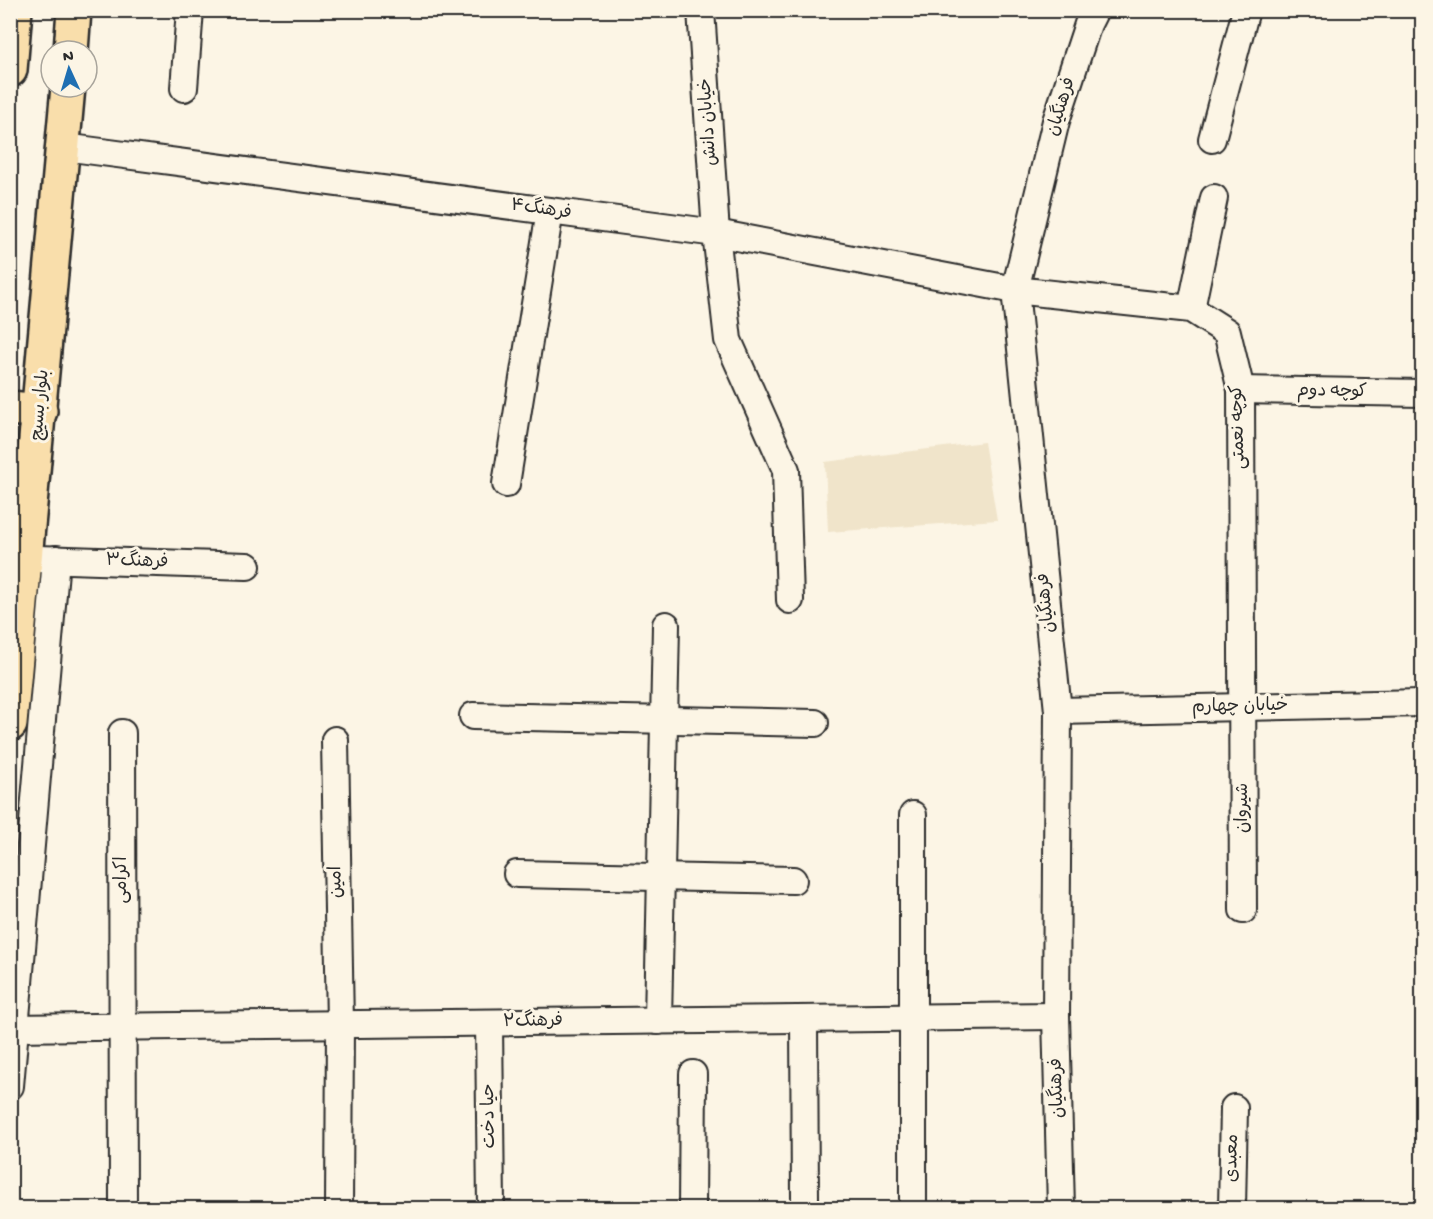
<svg xmlns="http://www.w3.org/2000/svg" width="1433" height="1219" font-family="'Gochi Hand','Playpen Sans Arabic',sans-serif">
  <style>
    .built { fill: #f0e4ca }
    .lines { fill: none; stroke-linecap: round; stroke-linejoin: round }
    .minor-casing { stroke: #2b2b2b; stroke-width: 30 }
    .major-casing { stroke: #2b2b2b; stroke-width: 38 }
    .minor { stroke: #fcf5e5; stroke-width: 26 }
    .major { stroke: #f9deab; stroke-width: 33 }
    .labels { text-anchor: middle; dominant-baseline: central; stroke-width: 6; stroke-linejoin: round; paint-order: stroke }
    .street-label { font-size: 18px; fill: #2b2b2b; stroke: #fcf5e5 }
  </style>
  <rect width="100%" height="100%" fill="#fcf5e5"/>
  <filter id="ink" filterUnits="userSpaceOnUse"><feTurbulence type="fractalNoise" baseFrequency=".0167" numOctaves="2"/><feDisplacementMap in="SourceGraphic" scale="12" xChannelSelector="R" yChannelSelector="G"/><feConvolveMatrix kernelMatrix="1 2 1 2 8 2 1 2 1" color-interpolation-filters="sRGB"/></filter>
  <g filter="url(#ink)">
    <path class="built" d="M984 442 997 520 828 532 825 462Z"/>
    <g class="lines">
      <g class="minor-casing">
        <g id="minor">
          <path d="M701 10 716 233 728 340 786 470 790 600"/>
          <path d="M184 88 190 10"/>
          <path d="M1212 139 1246 10"/>
          <path d="M64 147 716 233 1015 290 1191 309 1227 332 1241 390 1243 910"/>
          <path d="M1191 309 1214 198"/>
          <path d="M1241 390 1422 393"/>
          <path d="M506 484 550 211"/>
          <path d="M39 559 247 566"/>
          <path d="M1058 711 1422 703"/>
          <path d="M473 716 815 723"/>
          <path d="M122 733 123 1208"/>
          <path d="M335 740 340 1024 339 1208"/>
          <path d="M913 815V1208"/>
          <path d="M517 874 793 880"/>
          <path d="M804 1019 805 1199"/>
          <path d="M658 1021 666 625"/>
          <path d="M489 1023 491 1208"/>
          <path d="M10 1028 1056 1016"/>
          <path d="M10 1086 56 559"/>
          <path d="M692 1208 693 1074"/>
          <path d="M1061 1208 1056 1016 1058 711 1015 290 1056 121 1088 24 1095 10"/>
          <path d="M1232 1208 1234 1108"/>
        </g>
      </g>
      <g class="major-casing">
        <g id="major">
          <path d="M71 51 74 10"/>
          <path d="M10 70 15 10"/>
          <path d="M10 408 40 411"/>
          <path d="M10 724 68 87"/>
        </g>
      </g>
      <use href="#minor" class="minor"/>
      <use href="#major" class="major"/>
    </g>
  </g>
  <g class="labels">
    <g class="street-label">
      <text transform="translate(1062 107) rotate(-73)">فرهنگیان</text>
      <text transform="translate(709 122) rotate(-94)">خیابان دانش</text>
      <text transform="translate(541 210) rotate(8)">فرهنگ۴</text>
      <text transform="translate(1332 392) rotate(1)">کوچه دوم</text>
      <text transform="translate(41 405) rotate(-85)">بلوار بسیج</text>
      <text transform="translate(1239 427) rotate(-92)">کوچه نعمتی</text>
      <text transform="translate(137 562) rotate(2)">فرهنگ۳</text>
      <text transform="translate(1047 603) rotate(-96)">فرهنگیان</text>
      <text transform="translate(1240 707) rotate(-1)">خیابان چهارم</text>
      <text transform="translate(1243 808) rotate(-90)">شیروان</text>
      <text transform="translate(122 880) rotate(-90)">اکرامی</text>
      <text transform="translate(337 882) rotate(-91)">امین</text>
      <text transform="translate(533 1022) rotate(-1)">فرهنگ۲</text>
      <text transform="translate(1058 1088) rotate(-92)">فرهنگیان</text>
      <text transform="translate(490 1116) rotate(-91)">حیا دخت</text>
      <text transform="translate(1233 1158) rotate(-89)">معبدی</text>
    </g>
  </g>
  <rect width="1433" height="1219" fill="none" stroke="#fcf5e5" stroke-width="36"/>
  <rect x="18" y="18" width="1397" height="1183" fill="none" stroke="#2b2b2b" stroke-width="2" filter="url(#ink)"/>
  <g transform="translate(69 69) rotate(356)"><circle r="28" fill="#fcf5e5" stroke="#a8a49b" stroke-width="1.5"/>
  <path d="M0-4.5L10 22L0 15L-10 22Z" fill="#1f6fb2"/>
  <text y="-9" font-size="16" font-weight="bold" text-anchor="middle" fill="#2b2b2b">N</text>
  </g>
</svg>
